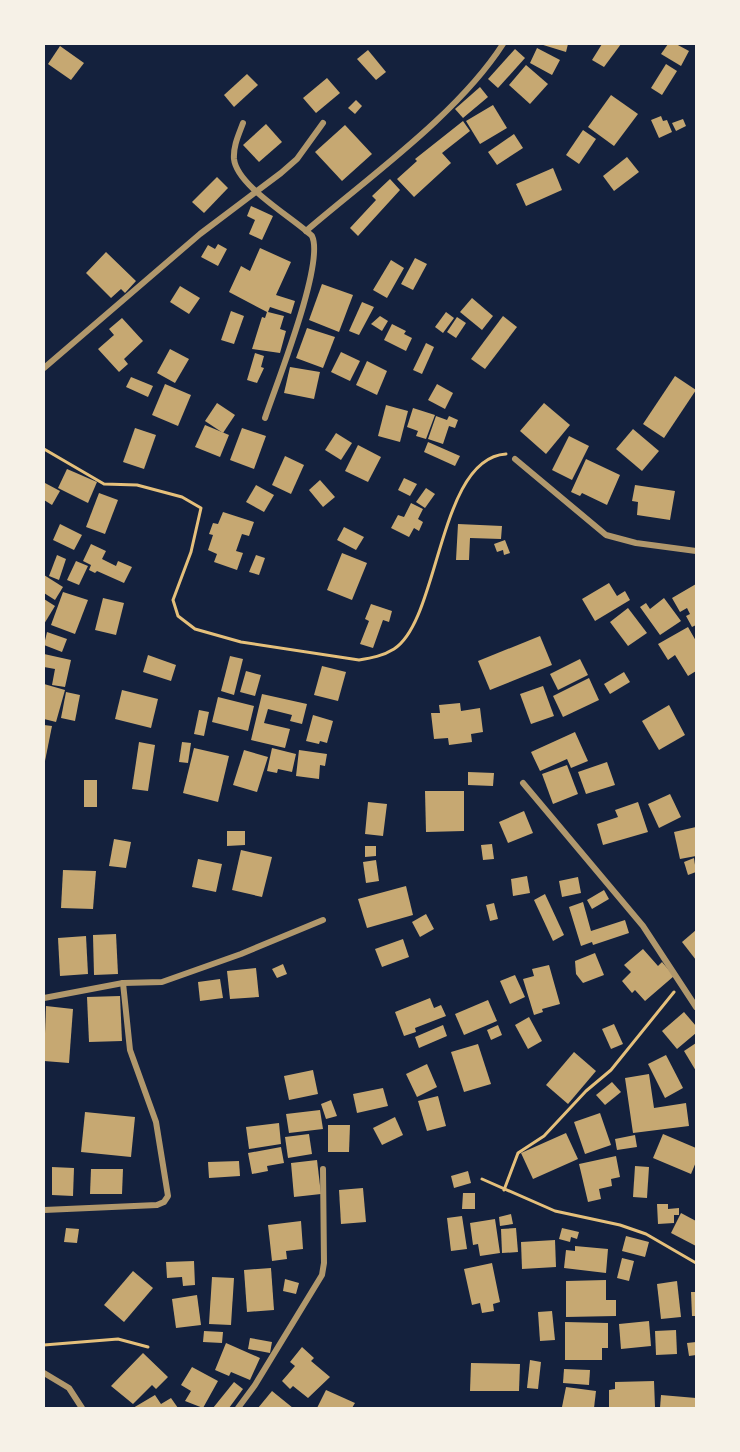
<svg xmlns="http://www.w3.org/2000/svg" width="740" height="1452" font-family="'Open Sans',sans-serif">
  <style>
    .building { fill: #c6a872 }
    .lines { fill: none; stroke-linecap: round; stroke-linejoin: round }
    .path { stroke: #e5c07b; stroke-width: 3 }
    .minor { stroke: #b1986c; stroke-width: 6 }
  </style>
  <rect width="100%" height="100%" fill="#14213d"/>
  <g class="building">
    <path d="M540 44H568L566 52Z"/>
    <path d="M602 44H621L604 67 592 60Z"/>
    <path d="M668 44H676L689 51 681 66 661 54Z"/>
    <path d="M60 46 84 63 71 80 48 64Z"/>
    <path d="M537 48 560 60 552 75 530 63Z"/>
    <path d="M515 49 525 58 498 88 488 79Z"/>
    <path d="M368 50 386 72 376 80 357 59Z"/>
    <path d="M666 64 677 71 662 95 651 88Z"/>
    <path d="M526 65 548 84 530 104 509 85Z"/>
    <path d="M247 74 258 85 234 107 224 95Z"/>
    <path d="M327 78 340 93 316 113 303 98Z"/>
    <path d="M480 87 488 97 463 118 455 109Z"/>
    <path d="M611 95 638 114 614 146 588 127Z"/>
    <path d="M356 100 362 106 355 114 348 108Z"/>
    <path d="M493 105 507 128 480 144 466 121Z"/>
    <path d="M661 116 663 121 667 120 672 132 659 138 651 120Z"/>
    <path d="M683 119 686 126 676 131 672 123Z"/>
    <path d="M463 121 470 131 442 153 451 163 414 197 397 179 417 161 415 159Z"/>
    <path d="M266 124 282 142 259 162 243 145Z"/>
    <path d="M345 125 372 154 342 181 315 152Z"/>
    <path d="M583 130 596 139 579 164 566 155Z"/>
    <path d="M514 134 523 148 497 165 488 152Z"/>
    <path d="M627 157 639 172 614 191 603 176Z"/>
    <path d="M553 168 562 190 526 206 516 184Z"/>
    <path d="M217 177 228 188 204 213 192 202Z"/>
    <path d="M390 179 400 190 358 236 350 228 376 200 372 196Z"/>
    <path d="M251 206 273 216 262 240 249 234 255 220 247 216Z"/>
    <path d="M218 244 227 249 218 266 201 257 208 245 215 249Z"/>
    <path d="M260 248 291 262 276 295 295 301 291 314 270 307 268 312 284 316 280 329 286 331 280 353 252 349 262 317 265 318 267 312 229 292 241 266 250 271Z"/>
    <path d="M106 252 136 281 125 293 121 289 111 298 86 273Z"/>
    <path d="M415 258 427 264 413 290 401 284Z"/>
    <path d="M391 260 404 268 387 298 373 290Z"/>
    <path d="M322 284 353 295 339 332 309 320Z"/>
    <path d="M180 286 200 298 189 314 170 302Z"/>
    <path d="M472 298 493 316 482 330 460 312Z"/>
    <path d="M362 302 374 307 359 335 349 331Z"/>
    <path d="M231 311 244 316 234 344 221 340Z"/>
    <path d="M446 312 454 318 443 333 435 327Z"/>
    <path d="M380 316 388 321 382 331 371 324Z"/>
    <path d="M503 316 517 327 485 369 471 359Z"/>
    <path d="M457 317 466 323 456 338 447 332Z"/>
    <path d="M122 318 143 341 124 359 128 364 119 372 98 349 114 335 109 329Z"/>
    <path d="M392 324 406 331 404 334 412 338 406 351 384 340Z"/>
    <path d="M307 328 335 337 323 368 296 358Z"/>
    <path d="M426 343 434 347 422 374 413 370Z"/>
    <path d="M170 349 189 359 175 383 157 373Z"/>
    <path d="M341 352 360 361 350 381 331 372Z"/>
    <path d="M255 353 264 356 261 367 264 368 257 383 247 380Z"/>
    <path d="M367 361 387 371 377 395 356 385Z"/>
    <path d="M290 367 320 372 314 399 284 393Z"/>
    <path d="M675 376 696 390 664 438 643 424Z"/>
    <path d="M131 377 153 386 148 397 126 387Z"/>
    <path d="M165 384 191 395 178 426 152 415Z"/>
    <path d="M437 384 453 393 445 409 428 400Z"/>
    <path d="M217 403 235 415 223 433 205 421Z"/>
    <path d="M544 403 570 425 546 454 520 431Z"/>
    <path d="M386 405 408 411 400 442 378 436Z"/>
    <path d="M413 408 435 415 426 439 416 436 418 431 407 427Z"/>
    <path d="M436 416 447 420 449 416 458 420 455 428 449 426 443 444 428 439Z"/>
    <path d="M205 425 229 435 220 457 195 447Z"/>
    <path d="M135 428 156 435 144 469 123 462Z"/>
    <path d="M242 428 266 436 254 469 230 460Z"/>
    <path d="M633 429 659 451 642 471 616 449Z"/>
    <path d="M336 433 352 443 341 460 325 450Z"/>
    <path d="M569 436 589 446 572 480 552 470Z"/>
    <path d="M428 442 460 456 455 466 424 452Z"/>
    <path d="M358 445 381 457 368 482 345 471Z"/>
    <path d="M285 456 304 465 291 494 272 485Z"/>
    <path d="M586 459 620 475 607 505 582 493 580 496 571 492Z"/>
    <path d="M67 469 97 482 88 503 58 488Z"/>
    <path d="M404 478 417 484 410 496 398 490Z"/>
    <path d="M320 480 335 497 323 507 309 490Z"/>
    <path d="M45 483 60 491 52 505 44 500Z"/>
    <path d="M256 485 274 495 264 512 246 502Z"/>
    <path d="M635 485 675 491 670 520 637 515 638 502 632 501Z"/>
    <path d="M426 488 435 494 425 508 416 502Z"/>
    <path d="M99 493 118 500 105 534 86 527Z"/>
    <path d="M411 503 423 509 418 519 423 522 419 531 414 528 409 537 391 528 398 515 404 517Z"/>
    <path d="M223 512 254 522 249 536 242 534 236 551 243 553 237 570 214 562 217 554 208 550 213 535 209 534 213 523 218 524Z"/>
    <path d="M60 524 82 535 74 550 53 540Z"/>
    <path d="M458 524 502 526 501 539 470 538 469 560H456Z"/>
    <path d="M344 527 364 537 356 550 337 540Z"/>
    <path d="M505 540 510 553 504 555 503 550 497 552 494 544Z"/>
    <path d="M91 544 106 551 102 559 116 566 118 561 132 567 124 583 97 571 95 573 89 570 91 565 83 561Z"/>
    <path d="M342 553 367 563 352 600 327 590Z"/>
    <path d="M57 555 66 559 59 580 49 576Z"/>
    <path d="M256 555 265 558 259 575 249 572Z"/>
    <path d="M76 561 88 566 79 585 67 580Z"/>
    <path d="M44 575 63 587 55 600 44 593Z"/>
    <path d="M609 583 617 596 625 591 630 600 595 621 582 599Z"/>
    <path d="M696 584V625L692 627 686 616 690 614 687 608 680 612 672 598Z"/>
    <path d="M63 592 88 600 75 634 51 625Z"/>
    <path d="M103 598 124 603 116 635 95 630Z"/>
    <path d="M664 598 681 621 660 635 640 607 646 603 650 609Z"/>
    <path d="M44 599 55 606 44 624Z"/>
    <path d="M371 604 392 611 389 622 383 620 373 648 360 644 369 621 365 619Z"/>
    <path d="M628 608 647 633 628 646 610 622Z"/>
    <path d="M688 627 696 641V671L688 676 675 655 668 660 658 644Z"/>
    <path d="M47 632 67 639 62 652 44 645Z"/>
    <path d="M540 636 552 665 490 690 478 661Z"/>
    <path d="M44 654 71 660 65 687 52 685 55 669 44 667Z"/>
    <path d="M148 655 176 665 171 681 143 672Z"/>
    <path d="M230 656 243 659 234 695 221 691Z"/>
    <path d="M580 659 588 675 558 690 550 674Z"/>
    <path d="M322 666 346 672 338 701 314 695Z"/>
    <path d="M246 671 261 675 255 696 240 692Z"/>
    <path d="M624 672 630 682 610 694 604 684Z"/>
    <path d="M589 678 599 700 563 717 553 696Z"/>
    <path d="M44 684 65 690 56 722 44 719Z"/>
    <path d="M543 686 554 716 531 724 520 694Z"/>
    <path d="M122 690 158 699 151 728 115 719Z"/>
    <path d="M66 692 80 695 75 721 61 718Z"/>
    <path d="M262 694 307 704 302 724 290 721 292 715 268 709 264 723 290 729 285 748 251 740Z"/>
    <path d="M218 697 254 706 248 731 212 722Z"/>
    <path d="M460 703 461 711 480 708 483 732 471 734 472 742 449 745 448 738 434 739 431 713H440L439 705Z"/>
    <path d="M669 705 685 735 659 750 642 721Z"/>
    <path d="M199 710 209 712 204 736 194 734Z"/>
    <path d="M313 715 333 721 327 743 320 741 319 744 306 741Z"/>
    <path d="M44 725 52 726 45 761H44Z"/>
    <path d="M575 732 588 761 571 768 567 759 540 771 531 752Z"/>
    <path d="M139 742 155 745 148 791 132 789Z"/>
    <path d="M182 742 191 743 188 763 179 762Z"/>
    <path d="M194 748 229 756 218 802 183 793Z"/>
    <path d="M272 748 296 754 292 772 278 769 277 773 267 771Z"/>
    <path d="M244 750 268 757 257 792 233 785Z"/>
    <path d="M299 750 327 754 325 766 320 765 319 779 296 776Z"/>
    <path d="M607 762 615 785 586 794 578 772Z"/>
    <path d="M567 765 578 794 553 804 542 774Z"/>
    <path d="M468 772 494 773 493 786 468 785Z"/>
    <rect x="84" y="780" width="13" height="27"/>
    <path d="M425 791H464V831L426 832Z"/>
    <path d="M670 794 681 817 659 828 648 804Z"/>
    <path d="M368 802 387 804 383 836 365 834Z"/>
    <path d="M638 802 648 832 603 845 597 824 618 817 615 810Z"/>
    <path d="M524 811 533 833 508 843 499 822Z"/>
    <path d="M696 827V856L680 859 674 832Z"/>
    <path d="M227 831H245V845L227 846Z"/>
    <path d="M114 839 131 842 126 868 109 866Z"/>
    <path d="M492 844 494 859 483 860 481 845Z"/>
    <path d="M365 846H376V856L365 857Z"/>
    <path d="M241 850 272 857 262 897 232 890Z"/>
    <path d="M694 858 696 872 688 875 684 862Z"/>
    <path d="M198 859 222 864 216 892 192 887Z"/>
    <path d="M376 860 379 881 366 883 363 862Z"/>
    <path d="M63 870 96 871 93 909 61 908Z"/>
    <path d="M527 876 530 893 513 896 511 879Z"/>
    <path d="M578 877 581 893 562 897 559 881Z"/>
    <path d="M406 886 413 915 367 928 358 899Z"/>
    <path d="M604 890 609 899 592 909 587 900Z"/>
    <path d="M545 894 564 935 553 941 534 900Z"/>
    <path d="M583 902 591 931 625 920 629 933 593 945 592 942 581 946 569 907Z"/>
    <path d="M494 903 498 919 490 921 486 905Z"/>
    <path d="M426 914 434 929 420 937 412 922Z"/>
    <path d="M696 930V960L682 942Z"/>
    <path d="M116 934 118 974 94 975 93 935Z"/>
    <path d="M86 936 88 974 60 976 58 938Z"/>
    <path d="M403 939 409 957 382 967 375 949Z"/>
    <path d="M643 949 658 966 662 962 674 976 645 1001 635 990 632 993 622 981 631 972 624 965Z"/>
    <path d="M595 953 604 975 583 983 576 974 575 961Z"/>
    <path d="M283 964 287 974 277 978 272 969Z"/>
    <path d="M549 965 560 1004 542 1009 543 1012 534 1015 523 979 534 976 532 969Z"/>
    <path d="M256 968 259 997 230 999 227 971Z"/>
    <path d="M515 975 525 997 510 1004 500 981Z"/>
    <path d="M220 979 223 998 200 1001 198 982Z"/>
    <path d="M120 996 122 1041 89 1042 87 997Z"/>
    <path d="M430 998 434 1008 441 1005 446 1016 415 1028 416 1032 404 1036 395 1012Z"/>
    <path d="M488 1000 497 1021 464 1035 455 1014Z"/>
    <path d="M46 1006 73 1009 69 1063 44 1061Z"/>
    <path d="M684 1012 696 1026V1033L677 1049 662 1031Z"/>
    <path d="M529 1017 542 1041 528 1049 515 1025Z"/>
    <path d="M614 1024 623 1044 611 1049 602 1029Z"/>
    <path d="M443 1025 447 1036 419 1048 415 1037Z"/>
    <path d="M498 1025 502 1035 491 1040 487 1030Z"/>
    <path d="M696 1043V1071L684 1051Z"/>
    <path d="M478 1044 491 1084 464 1092 451 1052Z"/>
    <path d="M574 1052 596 1071 568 1104 546 1085Z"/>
    <path d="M666 1055 683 1088 665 1098 648 1064Z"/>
    <path d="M427 1064 437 1087 417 1097 406 1074Z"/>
    <path d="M313 1070 318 1094 289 1100 284 1076Z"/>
    <path d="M649 1074 654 1108 686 1103 689 1126 633 1133 625 1078Z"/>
    <path d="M612 1082 621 1092 605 1105 596 1095Z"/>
    <path d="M383 1088 388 1106 357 1113 353 1094Z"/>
    <path d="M438 1096 446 1126 427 1131 418 1101Z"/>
    <path d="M331 1100 337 1116 326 1119 321 1104Z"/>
    <path d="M320 1110 323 1129 289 1133 286 1114Z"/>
    <path d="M85 1112 135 1117 131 1157 81 1152Z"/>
    <path d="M600 1113 611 1145 585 1154 574 1122Z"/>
    <path d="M395 1117 403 1135 382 1145 373 1128Z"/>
    <path d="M279 1123 281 1144 249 1149 246 1127Z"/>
    <path d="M328 1125H350L349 1152H328Z"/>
    <path d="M566 1133 578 1159 533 1179 521 1153Z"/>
    <path d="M309 1134 312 1154 288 1158 285 1137Z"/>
    <path d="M663 1134 696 1148V1162L691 1174 653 1158Z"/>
    <path d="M635 1135 637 1147 617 1150 615 1139Z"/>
    <path d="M281 1147 284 1163 267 1166 268 1171 252 1174 248 1153Z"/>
    <path d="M616 1156 620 1177 611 1179 612 1186 599 1189 601 1199 588 1202 579 1164Z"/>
    <path d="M317 1160 321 1194 294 1197 291 1163Z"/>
    <path d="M239 1161 240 1176 209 1178 208 1162Z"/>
    <path d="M635 1166 649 1167 647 1198 633 1197Z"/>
    <path d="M52 1167 74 1168 73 1196 52 1195Z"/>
    <path d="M91 1169H123L122 1194H90Z"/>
    <path d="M468 1171 471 1183 454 1188 451 1176Z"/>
    <path d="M363 1188 366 1222 341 1224 339 1190Z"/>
    <path d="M463 1193H475V1209H462Z"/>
    <path d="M657 1204H668V1209L679 1208V1215H674V1223L658 1224Z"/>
    <path d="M681 1213 696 1221V1246L671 1233Z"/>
    <path d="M511 1214 513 1224 500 1226 499 1217Z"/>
    <path d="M462 1216 467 1249 451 1251 447 1218Z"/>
    <path d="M495 1219 500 1253 480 1256 478 1244 473 1245 470 1223Z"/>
    <path d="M301 1221 303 1249 286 1251 287 1259 272 1261 268 1225Z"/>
    <path d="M66 1228 79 1229 77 1243 64 1242Z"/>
    <path d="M516 1228 518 1252 502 1253 501 1229Z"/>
    <path d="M562 1228 579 1232 577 1239 571 1237 570 1242 559 1239Z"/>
    <path d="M626 1236 649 1242 645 1257 622 1251Z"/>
    <path d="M555 1240 556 1267 522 1269 521 1242Z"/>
    <path d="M575 1246 608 1249 606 1273 564 1268 566 1250 575 1251Z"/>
    <path d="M622 1258 634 1261 629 1281 617 1278Z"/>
    <path d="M194 1261 195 1285 183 1286 182 1277 167 1278 166 1262Z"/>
    <path d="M492 1263 500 1302 493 1304 494 1311 482 1313 480 1303 472 1305 464 1269Z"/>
    <path d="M271 1268 274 1310 247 1312 244 1270Z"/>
    <path d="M133 1271 153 1288 124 1322 104 1305Z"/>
    <path d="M212 1277 234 1278 231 1325 209 1324Z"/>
    <path d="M285 1279 299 1283 296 1294 283 1291Z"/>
    <path d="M606 1280V1300H616V1316L566 1317V1281Z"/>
    <path d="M677 1281 681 1317 661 1319 657 1284Z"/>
    <path d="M691 1292H696V1316H692Z"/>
    <path d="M197 1295 201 1325 176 1328 172 1299Z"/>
    <path d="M552 1311 555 1340 540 1341 538 1312Z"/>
    <path d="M649 1321 651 1346 621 1349 619 1324Z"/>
    <path d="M565 1322 608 1323V1348H602V1360H565Z"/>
    <path d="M676 1330 677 1354 656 1355 655 1331Z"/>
    <path d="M204 1331 223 1332 222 1343 203 1342Z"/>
    <path d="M250 1338 272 1342 270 1353 248 1349Z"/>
    <path d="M696 1342V1355L689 1356 687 1343Z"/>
    <path d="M226 1343 260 1358 250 1380 231 1372 229 1376 215 1370Z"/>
    <path d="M302 1347 314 1358 311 1361 330 1377 308 1398 293 1386 290 1389 282 1381 295 1366 290 1362Z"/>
    <path d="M143 1353 168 1377 156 1389 152 1385 133 1404 111 1386Z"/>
    <path d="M530 1360 541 1362 538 1389 527 1388Z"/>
    <path d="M471 1363 520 1364 519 1391H470Z"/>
    <path d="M192 1367 218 1381 203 1408 185 1401 191 1391 181 1385Z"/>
    <path d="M564 1369 590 1370 589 1385 563 1383Z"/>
    <path d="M654 1381 655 1407 609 1408V1390L615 1389V1382Z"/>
    <path d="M234 1382 243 1389 229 1408H213Z"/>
    <path d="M566 1387 596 1391 594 1408 562 1407Z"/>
    <path d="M326 1390 355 1403 352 1408H317Z"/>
    <path d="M272 1391 293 1408H258Z"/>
    <path d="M155 1395 161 1404 171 1398 178 1408H133Z"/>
    <path d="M661 1395 696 1398V1408H660Z"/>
  </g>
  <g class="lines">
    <g class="path">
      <path d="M44 449 104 484 137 485 182 497 201 508 191 552 173 600 178 616 195 629 241 642 359 660C371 658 383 656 394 649 440 620 438 458 506 454"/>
      <path d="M482 1179 555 1211 620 1225 646 1234 696 1263"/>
      <path d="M504 1190 518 1153 544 1136 586 1091 611 1070 674 992"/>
      <path d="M44 1345 118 1339 148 1347"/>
    </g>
    <g class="minor">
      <path d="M243 123C239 134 233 146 234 159 237 186 292 217 312 236 325 263 276 385 265 418"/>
      <path d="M306 231C370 176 458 114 503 44"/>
      <path d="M44 368 200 234 281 173 297 159 323 123"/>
      <path d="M515 459 606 535 636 543 696 551"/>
      <path d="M523 783 643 926 696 1007"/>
      <path d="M44 998 123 983 162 982 241 954 323 920"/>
      <path d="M44 1210 157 1205 164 1202 168 1196 156 1122 130 1050 123 983"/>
      <path d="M44 1373 69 1388 82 1408"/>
      <path d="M238 1408 255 1385 322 1275 324 1263 323 1169"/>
    </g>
  </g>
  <rect width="740" height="1452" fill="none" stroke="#f6f1e7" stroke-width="90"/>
</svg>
